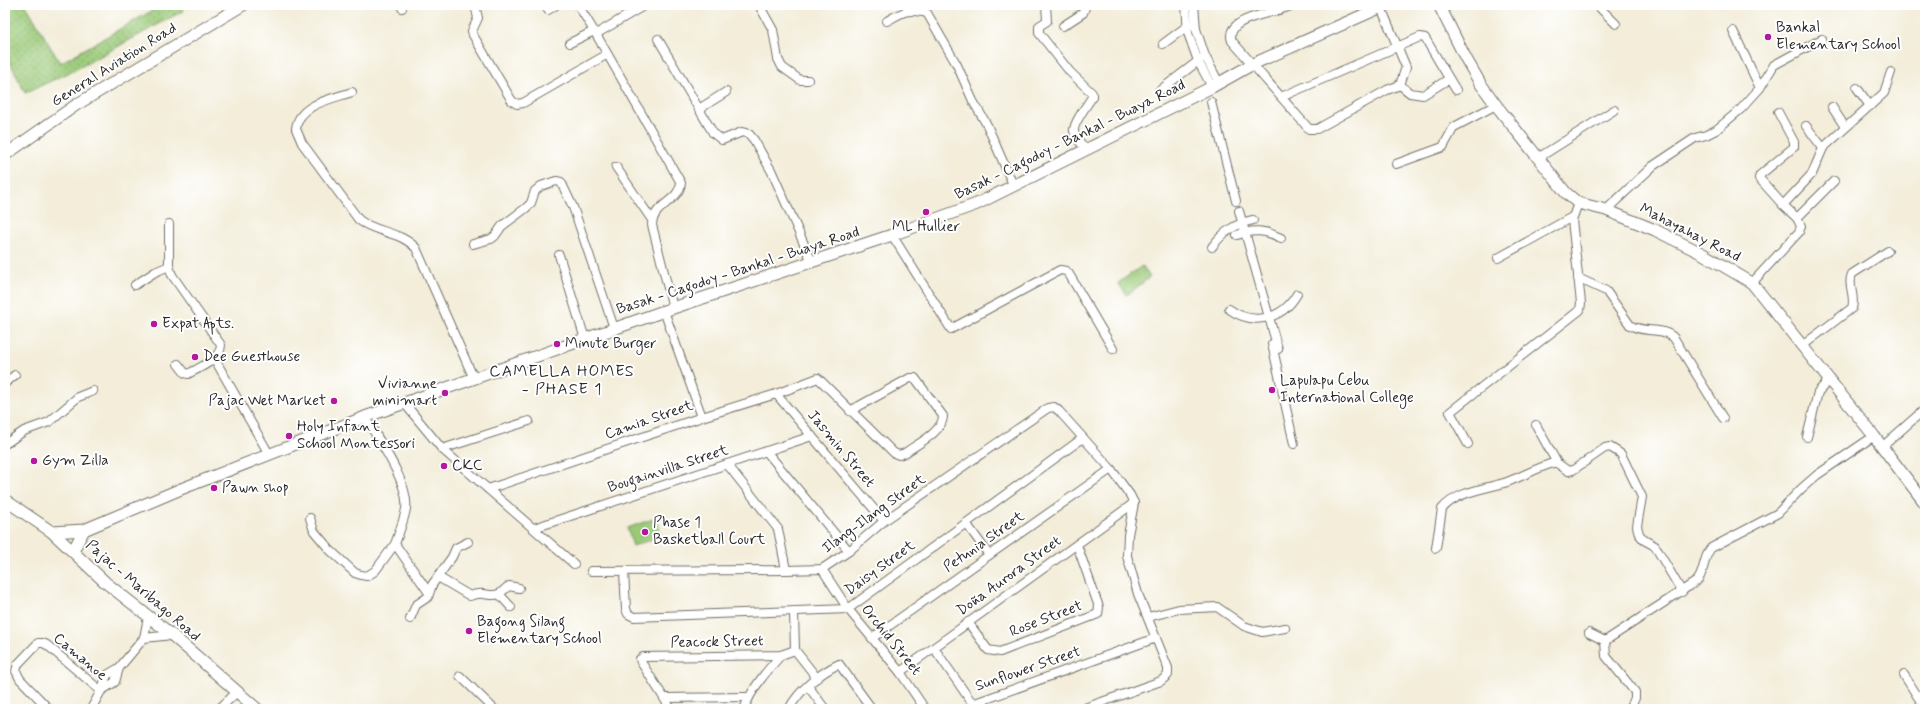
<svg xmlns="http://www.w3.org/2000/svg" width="1930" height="714" font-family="Mynerve,sans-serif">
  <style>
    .grass { fill: url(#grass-dots); stroke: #627a51 }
    .pitch { fill: #9ac977; stroke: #627a51 }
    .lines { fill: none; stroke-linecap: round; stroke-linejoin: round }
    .street-casing { stroke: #716f68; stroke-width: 10 }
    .secondary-casing { stroke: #716f68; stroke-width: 13 }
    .street { stroke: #fff; stroke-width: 8 }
    .secondary { stroke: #fff; stroke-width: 11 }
    .poi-dot { fill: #b5179e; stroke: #fff; stroke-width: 1.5 }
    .labels { text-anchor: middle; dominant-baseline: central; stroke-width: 4; stroke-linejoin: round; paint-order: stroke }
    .poi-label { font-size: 15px; fill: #2b2b2b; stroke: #fff; text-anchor: start }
    .street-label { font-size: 15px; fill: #2b2b2b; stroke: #fff }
    .neighbourhood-label { font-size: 16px; letter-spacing: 1px; fill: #2b2b2b; stroke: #fff }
  </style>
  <defs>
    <pattern id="grass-dots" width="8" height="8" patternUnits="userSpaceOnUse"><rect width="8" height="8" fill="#9ac977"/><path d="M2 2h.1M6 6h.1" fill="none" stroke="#7ea362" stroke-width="1.8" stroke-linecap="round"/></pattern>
  </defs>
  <rect width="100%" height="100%" fill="#fff"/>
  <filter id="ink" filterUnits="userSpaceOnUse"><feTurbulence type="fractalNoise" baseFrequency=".025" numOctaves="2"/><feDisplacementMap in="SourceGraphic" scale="8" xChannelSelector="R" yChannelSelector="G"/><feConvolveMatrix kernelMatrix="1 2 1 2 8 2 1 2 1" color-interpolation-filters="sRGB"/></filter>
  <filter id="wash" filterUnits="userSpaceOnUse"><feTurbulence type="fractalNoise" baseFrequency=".012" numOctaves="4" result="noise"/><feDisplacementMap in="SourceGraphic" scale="16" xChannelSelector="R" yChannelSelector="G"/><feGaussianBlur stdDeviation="0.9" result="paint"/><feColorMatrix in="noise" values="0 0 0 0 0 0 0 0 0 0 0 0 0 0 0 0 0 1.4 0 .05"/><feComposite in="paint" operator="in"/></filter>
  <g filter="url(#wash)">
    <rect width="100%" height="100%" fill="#f3edd9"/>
    <path class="grass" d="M5 5H26L60 63 162 5H182L183 11 75 70 25 93 5 52Z"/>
    <g class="pitch">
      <path d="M1142 266 1150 277 1127 295 1118 283Z"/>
      <path d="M656 518 662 536 633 546 627 528Z"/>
    </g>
  </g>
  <g filter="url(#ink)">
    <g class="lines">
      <g class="street-casing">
        <g id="street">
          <path d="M401 5 402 8"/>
          <path d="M475 5 478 18 472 31 473 35 512 101 517 104 523 103 606 55"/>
          <path d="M645 5 596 34 681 183C679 202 653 204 652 225L673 308"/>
          <path d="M759 5 773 30 778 59 782 67 800 80H808"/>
          <path d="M1046 5 1047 21 1039 26V33L1070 72 1092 93V97C1088 104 1073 123 1074 131 1075 138 1082 144 1086 150"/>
          <path d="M1186 5 1188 33 1198 61 1212 87"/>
          <path d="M1194 5 1196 29 1205 56 1219 83"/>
          <path d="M1292 5C1278 14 1223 16 1232 41L1309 129H1317L1387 90 1400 85 1406 67 1380 5"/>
          <path d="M1597 5 1616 24"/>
          <path d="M548 10 556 5"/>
          <path d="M887 21C903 12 908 8 927 13L957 65 973 101 987 125 1014 187"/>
          <path d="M1063 26 1083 13 1086 5"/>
          <path d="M658 39 713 133 722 140 742 132 749 134 754 140 772 172 812 262"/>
          <path d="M570 43 594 31 578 5"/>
          <path d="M1163 44 1190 24"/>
          <path d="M1400 85 1410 93 1423 95 1449 79"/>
          <path d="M1760 88 1774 65 1822 39"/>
          <path d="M1857 88 1870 106"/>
          <path d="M1159 91 1201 59"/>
          <path d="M352 92C332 99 298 104 296 129L302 143 359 220C376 233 400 231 416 248L474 379"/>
          <path d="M1281 97 1420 37 1425 38 1456 90"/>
          <path d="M1211 102 1236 201"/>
          <path d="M1832 107 1845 127"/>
          <path d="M699 109 726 92"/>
          <path d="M1778 112 1794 142V147L1760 175 1759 178 1783 205"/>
          <path d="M1806 126 1823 148"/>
          <path d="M1538 158 1614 110"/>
          <path d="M1396 164 1443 147 1454 127 1496 105"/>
          <path d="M616 167 652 220"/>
          <path d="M1606 210 1653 166 1695 138 1706 135 1716 130 1741 109 1760 88 1733 31"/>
          <path d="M1239 211 1278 349"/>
          <path d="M1797 218 1834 181"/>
          <path d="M169 224V266L172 275 221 345C221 359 199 368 188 374L185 373 178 364"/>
          <path d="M892 235 951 329 1060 270 1066 271 1069 274 1113 349"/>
          <path d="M1237 235C1253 229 1266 230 1281 238"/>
          <path d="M473 244 491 239 495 236 502 226 526 208 531 203 535 191 541 186 556 181 561 182 573 207 614 328"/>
          <path d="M1212 247C1223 232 1235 224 1253 220"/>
          <path d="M559 255 585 339"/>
          <path d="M1498 258 1572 217"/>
          <path d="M1578 278 1606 291 1630 325C1644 334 1662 326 1674 338L1723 418"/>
          <path d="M1752 283 1799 232 1801 226 1797 218 1783 205 1812 174 1823 148 1884 93 1891 72"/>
          <path d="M135 285 155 272 169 266"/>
          <path d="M1229 309C1253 326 1282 320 1297 294"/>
          <path d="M664 311 702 417"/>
          <path d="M1274 343 1272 344 1294 444"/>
          <path d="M1802 346 1852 308C1856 296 1847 285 1852 274L1888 251"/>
          <path d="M214 358 269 454"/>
          <path d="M5 383 15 375"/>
          <path d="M776 394 884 521"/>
          <path d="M405 404 442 449 574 564"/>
          <path d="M365 417C378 439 410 484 406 509 404 520 399 533 395 544L429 593"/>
          <path d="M1536 425 1557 463"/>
          <path d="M1807 437 1818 392 1829 380"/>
          <path d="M5 444 24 431 49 422 78 397 93 391"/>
          <path d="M1468 444 1450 412 1580 310 1581 303 1572 220 1578 203"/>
          <path d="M1882 447 1925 409"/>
          <path d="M442 449 529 421"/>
          <path d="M766 451 849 551"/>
          <path d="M727 464 778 529 786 570"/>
          <path d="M488 489 702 417 776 394 818 378 894 453 899 455 905 453C917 444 943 432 943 416L915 378H910L850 411"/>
          <path d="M310 518 314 531 330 550 355 573 361 575 367 576 375 571 395 544"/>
          <path d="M966 523 989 555"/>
          <path d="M534 528 812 436"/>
          <path d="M1436 548 1442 509C1457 491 1486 489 1507 482 1523 476 1537 468 1553 463H1557L1568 471 1573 470 1605 448 1610 447 1621 454 1642 497 1637 526 1639 534 1644 540 1655 546 1682 592"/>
          <path d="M822 569 848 609 900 672 925 709"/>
          <path d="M591 571 786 570 822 569 849 551 884 521 1048 408 1054 407 1059 411 1111 469 1130 495 1134 503 1128 535 1127 556 1138 594 1168 668V675L1161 681 1082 709"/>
          <path d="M624 571 626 609 628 614 634 617 848 609 1083 438"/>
          <path d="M438 577 470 596C483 590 489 598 499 594 503 592 505 588 509 586L519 588"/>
          <path d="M499 594 511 607"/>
          <path d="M794 612 795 650 817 678"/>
          <path d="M1148 617 1179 609 1217 607 1244 626 1262 632 1285 628"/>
          <path d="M410 619 416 605 428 597 432 585 452 557 456 548 468 542"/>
          <path d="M968 622 988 650 1000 652 1098 614 1099 607 1077 545"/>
          <path d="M1589 633 1605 641 1697 581C1705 572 1703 557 1711 548L1778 513 1801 489 1817 475 1874 436"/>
          <path d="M144 638 172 635"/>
          <path d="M872 638 1111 469"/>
          <path d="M1605 641 1606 656 1635 692V698L1630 709"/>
          <path d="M934 648 970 700 975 703 1156 638"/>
          <path d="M900 672 1134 503"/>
          <path d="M1904 675 1925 708"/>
          <path d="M460 676 494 709"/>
          <path d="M808 686 825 709"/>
          <path d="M101 691 115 682 119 668"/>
          <path d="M664 698 748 697"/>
          <path d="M49 709 20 679 16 671 18 664 38 643H43L47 645 101 691"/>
          <path d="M91 709 101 691 107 675 119 668 144 638 148 617"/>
          <path d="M219 709 237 692"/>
          <path d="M671 709 641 662 640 659 643 657 781 655 795 650"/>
          <path d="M744 709C752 688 766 672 781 655"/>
          <path d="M789 709C799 690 820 673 839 664L872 709"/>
        </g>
      </g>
      <g class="secondary-casing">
        <g id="secondary">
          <path d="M1439 5 1465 57 1480 83 1496 105 1566 193 1578 203 1606 210 1655 230 1703 254 1752 283 1874 436 1925 503"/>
          <path d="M5 155 76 105 243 5"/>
          <path d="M5 500 52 532 105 582 172 635 257 709"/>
          <path d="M52 532 84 530 181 489 365 417 664 311 892 235 977 204 1212 87 1253 64 1386 5"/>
          <path d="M73 551 84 530"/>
        </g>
      </g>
      <use href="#street" class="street"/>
      <use href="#secondary" class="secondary"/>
    </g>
  </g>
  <g class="poi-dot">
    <circle cx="1768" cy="37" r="4"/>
    <circle cx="926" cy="212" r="4"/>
    <circle cx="154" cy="324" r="4"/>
    <circle cx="557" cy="344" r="4"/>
    <circle cx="195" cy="357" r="4"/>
    <circle cx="1272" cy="390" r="4"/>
    <circle cx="445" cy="393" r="4"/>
    <circle cx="334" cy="401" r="4"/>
    <circle cx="289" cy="436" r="4"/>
    <circle cx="34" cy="461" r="4"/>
    <circle cx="444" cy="466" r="4"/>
    <circle cx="214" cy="488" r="4"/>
    <circle cx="645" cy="532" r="4"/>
    <circle cx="469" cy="631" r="4"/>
  </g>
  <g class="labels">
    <g class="poi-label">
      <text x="1776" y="28">Bankal<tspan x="1776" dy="17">Elementary School</tspan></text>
      <text x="926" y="227" text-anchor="middle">ML Hullier</text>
      <text x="162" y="324">Expat Apts.</text>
      <text x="565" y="344">Minute Burger</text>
      <text x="203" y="357">Dee Guesthouse</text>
      <text x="1280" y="381">Lapulapu Cebu<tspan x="1280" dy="17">International College</tspan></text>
      <text x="437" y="384" text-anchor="end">Vivianne<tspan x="437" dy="17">minimart</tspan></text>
      <text x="326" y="401" text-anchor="end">Pajac Wet Market</text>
      <text x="297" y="427">Holy Infant<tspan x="297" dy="17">School Montessori</tspan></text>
      <text x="42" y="461">Gym Zilla</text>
      <text x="452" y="466">CKC</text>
      <text x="222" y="488">Pawn shop</text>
      <text x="653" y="523">Phase 1<tspan x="653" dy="17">Basketball Court</tspan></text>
      <text x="477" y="622">Bagong Silang<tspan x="477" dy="17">Elementary School</tspan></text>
    </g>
    <g class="street-label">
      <text transform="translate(114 65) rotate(-32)">General Aviation Road</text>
      <text transform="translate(1070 140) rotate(-26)">Basak - Cagodoy - Bankal - Buaya Road</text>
      <text transform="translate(1690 233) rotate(27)">Mahayahay Road</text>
      <text transform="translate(738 271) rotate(-18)">Basak - Cagodoy - Bankal - Buaya Road</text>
      <text transform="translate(649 420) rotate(-19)">Camia Street</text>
      <text transform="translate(841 449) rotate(50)">Jasmin Street</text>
      <text transform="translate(668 469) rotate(-18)">Bougainvilla Street</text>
      <text transform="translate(874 514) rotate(-36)">Ilang-Ilang Street</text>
      <text transform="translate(984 542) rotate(-35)">Petunia Street</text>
      <text transform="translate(880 568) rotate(-36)">Daisy Street</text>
      <text transform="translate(1009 576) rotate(-36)">Doña Aurora Street</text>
      <text transform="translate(143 591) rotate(41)">Pajac - Maribago Road</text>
      <text transform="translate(1046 619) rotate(-21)">Rose Street</text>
      <text transform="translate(891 640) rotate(51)">Orchid Street</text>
      <text transform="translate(717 642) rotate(-1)">Peacock Street</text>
      <text transform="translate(80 657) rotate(40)">Camanoe</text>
      <text transform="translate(1028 669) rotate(-19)">Sunflower Street</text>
    </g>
    <g class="neighbourhood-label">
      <text x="562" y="371">CAMELLA HOMES<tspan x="562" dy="18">- PHASE 1</tspan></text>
    </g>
  </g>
  <rect width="1930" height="714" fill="none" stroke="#fff" stroke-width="20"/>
</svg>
